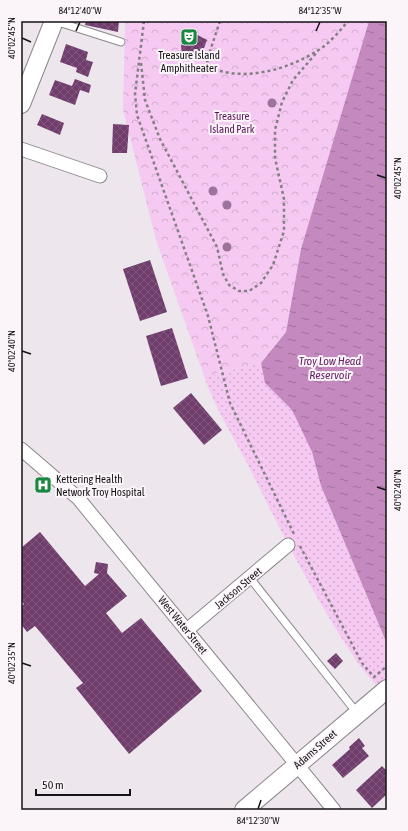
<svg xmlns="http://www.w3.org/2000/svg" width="408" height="831" font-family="'Asap Condensed',sans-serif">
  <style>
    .grass { fill: url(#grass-dots) }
    .park { fill: url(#park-crowns) }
    .water { fill: url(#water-ripples) }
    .building { fill: url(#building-cross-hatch) }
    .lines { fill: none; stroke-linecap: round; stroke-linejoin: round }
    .lane-casing { stroke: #8d878c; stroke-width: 9 }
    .street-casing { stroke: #8d878c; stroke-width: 15 }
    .secondary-casing { stroke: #8d878c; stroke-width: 20 }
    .path { stroke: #837f83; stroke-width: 2.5; stroke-dasharray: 3 3; stroke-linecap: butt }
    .lane { stroke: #fff; stroke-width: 7 }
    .street { stroke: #fff; stroke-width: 13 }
    .secondary { stroke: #fff; stroke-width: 18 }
    .tree { fill: #9c739b }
    .ticks { fill: none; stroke: #141214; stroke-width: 1.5 }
    .labels { text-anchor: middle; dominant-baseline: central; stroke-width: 4; stroke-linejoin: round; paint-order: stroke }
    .poi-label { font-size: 11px; fill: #141214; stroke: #fbf5fa }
    .park-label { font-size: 11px; fill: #5a1458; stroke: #fbf5fa }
    .street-label { font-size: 11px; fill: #141214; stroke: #fbf5fa }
    .water-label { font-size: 12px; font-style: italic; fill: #641f62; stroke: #fbf5fa }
    .neatline { fill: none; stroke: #141214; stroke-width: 1.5 }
    .ticks-label { font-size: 10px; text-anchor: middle; fill: #141214 }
  </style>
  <defs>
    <pattern id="grass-dots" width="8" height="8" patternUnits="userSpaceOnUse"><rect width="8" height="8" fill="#f6c9f2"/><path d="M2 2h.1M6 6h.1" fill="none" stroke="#d2accf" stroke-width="1.8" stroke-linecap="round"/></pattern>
    <pattern id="park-crowns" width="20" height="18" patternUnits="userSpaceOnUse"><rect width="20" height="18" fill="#f6c9f2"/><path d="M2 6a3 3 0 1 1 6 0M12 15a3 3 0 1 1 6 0" fill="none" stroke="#d2accf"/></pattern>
    <pattern id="water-ripples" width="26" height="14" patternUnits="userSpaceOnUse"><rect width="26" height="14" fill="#c48abf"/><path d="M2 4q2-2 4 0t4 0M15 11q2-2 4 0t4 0" fill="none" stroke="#9e6f9a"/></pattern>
    <pattern id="building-cross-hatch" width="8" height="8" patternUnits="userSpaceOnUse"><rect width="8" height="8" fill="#713d6d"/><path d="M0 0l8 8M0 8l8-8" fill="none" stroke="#7f567c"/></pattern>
  </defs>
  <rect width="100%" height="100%" fill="#ede7ed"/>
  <path class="grass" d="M261 363 265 383 292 410 312 452 321 486 387 644V698C379 687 368 677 360 666 318 605 285 539 252 473 236 440 215 410 204 376Z"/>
  <path class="park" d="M125 21H369L301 249 286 332 261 363 204 376 156 240 123 110Z"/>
  <path class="water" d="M369 21H387V644L321 486 312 452 292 410 265 383 261 363 286 332 301 249Z"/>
  <g class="building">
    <path d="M86 21H119L118 32 85 25Z"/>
    <path d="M190 31 207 40 200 59 182 55 181 46 184 37Z"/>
    <path d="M66 44 88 52 86 60 93 62 88 77 76 72 77 68 60 62Z"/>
    <path d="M75 79 91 85 89 93 80 90 75 105 49 95 55 80 72 86Z"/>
    <path d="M42 114 64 123 60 135 37 125Z"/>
    <path d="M113 124 129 125 127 153H112Z"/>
    <path d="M150 260 167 312 140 321 123 269Z"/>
    <path d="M172 328 188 378 161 386 146 336Z"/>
    <path d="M191 393 222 430 204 445 173 408Z"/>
    <path d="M40 532 85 586 99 574 94 573 96 562 108 564 107 573 127 596 106 613 122 633 141 618 202 691 129 754 76 688 83 683 35 626 27 632 21 624V607L24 604 21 600V548Z"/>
    <path d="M336 653 343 661 335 669 327 661Z"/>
    <path d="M359 738 365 746 362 748 369 756 343 778 332 765 350 749 349 747Z"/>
    <path d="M382 766 387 771V794L372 808 356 790Z"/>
  </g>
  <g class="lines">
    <g class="lane-casing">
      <g id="lane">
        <path d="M55 21 121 42"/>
        <path d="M250 578 357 713"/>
      </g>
    </g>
    <g class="street-casing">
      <g id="street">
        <path d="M21 149 100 176"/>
        <path d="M21 449 78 498 334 810"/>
        <path d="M187 630 288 545"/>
      </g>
    </g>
    <g class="secondary-casing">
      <g id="secondary">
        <path d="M21 104 54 21"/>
        <path d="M244 810 387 689"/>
      </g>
    </g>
    <g class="path">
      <path d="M144 21 135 94 137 115 208 316 230 403 294 534"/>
      <path d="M220 21 207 60 208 66C241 83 287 70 317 51 329 44 339 32 348 21"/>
      <path d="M141 63 145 100 160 139 217 247 223 274 229 285 239 291H249L261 283 273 265 284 231V199L275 158V130L282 102 293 80 318 51"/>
      <path d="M300 546 362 663 374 677 387 666"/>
    </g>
    <use href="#lane" class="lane"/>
    <use href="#street" class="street"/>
    <use href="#secondary" class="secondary"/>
  </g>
  <g class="tree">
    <circle cx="272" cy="103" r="4.5"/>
    <circle cx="235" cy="116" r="4.5"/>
    <circle cx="213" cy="191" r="4.5"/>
    <circle cx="227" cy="205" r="4.5"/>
    <circle cx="227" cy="247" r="4.5"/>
  </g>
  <path class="ticks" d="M76 31 80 22M316 31 320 22M22 38 31 42M377 175 386 178M22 351 31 354M377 487 386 490M22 663 31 666M258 809 261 800"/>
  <defs>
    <g id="theatre-square" transform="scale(0.9)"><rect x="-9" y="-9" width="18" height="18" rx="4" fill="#19873f" stroke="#fbf5fa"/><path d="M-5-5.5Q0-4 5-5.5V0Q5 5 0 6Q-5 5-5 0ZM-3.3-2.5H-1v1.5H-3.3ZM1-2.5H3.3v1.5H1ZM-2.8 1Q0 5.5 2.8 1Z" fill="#fff"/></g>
    <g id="hospital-square" transform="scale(0.9)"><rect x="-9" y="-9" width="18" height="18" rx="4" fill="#19873f" stroke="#fbf5fa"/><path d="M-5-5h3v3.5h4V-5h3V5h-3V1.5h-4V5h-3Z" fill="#fff"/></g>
  </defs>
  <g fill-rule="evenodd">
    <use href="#theatre-square" x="189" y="37"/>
    <use href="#hospital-square" x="43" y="485"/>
  </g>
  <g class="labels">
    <g class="poi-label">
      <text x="189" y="55">Treasure Island<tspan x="189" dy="13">Amphitheater</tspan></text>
      <text x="56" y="479" text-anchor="start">Kettering Health<tspan x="56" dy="13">Network Troy Hospital</tspan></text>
    </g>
    <g class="park-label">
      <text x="232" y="116">Treasure<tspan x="232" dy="13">Island Park</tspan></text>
    </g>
    <g class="street-label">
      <text transform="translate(238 588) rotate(-40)">Jackson Street</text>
      <text transform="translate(183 625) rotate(51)">West Water Street</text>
      <text transform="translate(315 749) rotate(-41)">Adams Street</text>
    </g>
    <g class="water-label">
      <text x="330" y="361">Troy Low Head<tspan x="330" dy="14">Reservoir</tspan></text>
    </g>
  </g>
  <rect width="408" height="831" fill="none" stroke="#fbf5fa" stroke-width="44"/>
  <path d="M36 789v6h94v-6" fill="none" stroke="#141214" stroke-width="2"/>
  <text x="42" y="789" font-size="12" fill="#141214" stroke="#fbf5fa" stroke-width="3" paint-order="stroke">50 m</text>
  <rect x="22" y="22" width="364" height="787" class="neatline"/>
  <g class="ticks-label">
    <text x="80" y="14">84°12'40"W</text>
    <text x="320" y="14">84°12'35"W</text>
    <text transform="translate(11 38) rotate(-90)" y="4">40°02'45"N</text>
    <text transform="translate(397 178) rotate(-90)" y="4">40°02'45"N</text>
    <text transform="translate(11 351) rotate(-90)" y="4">40°02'40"N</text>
    <text transform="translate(397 490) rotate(-90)" y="4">40°02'40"N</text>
    <text transform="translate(11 663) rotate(-90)" y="4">40°02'35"N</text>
    <text x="258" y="824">84°12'30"W</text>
  </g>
</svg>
